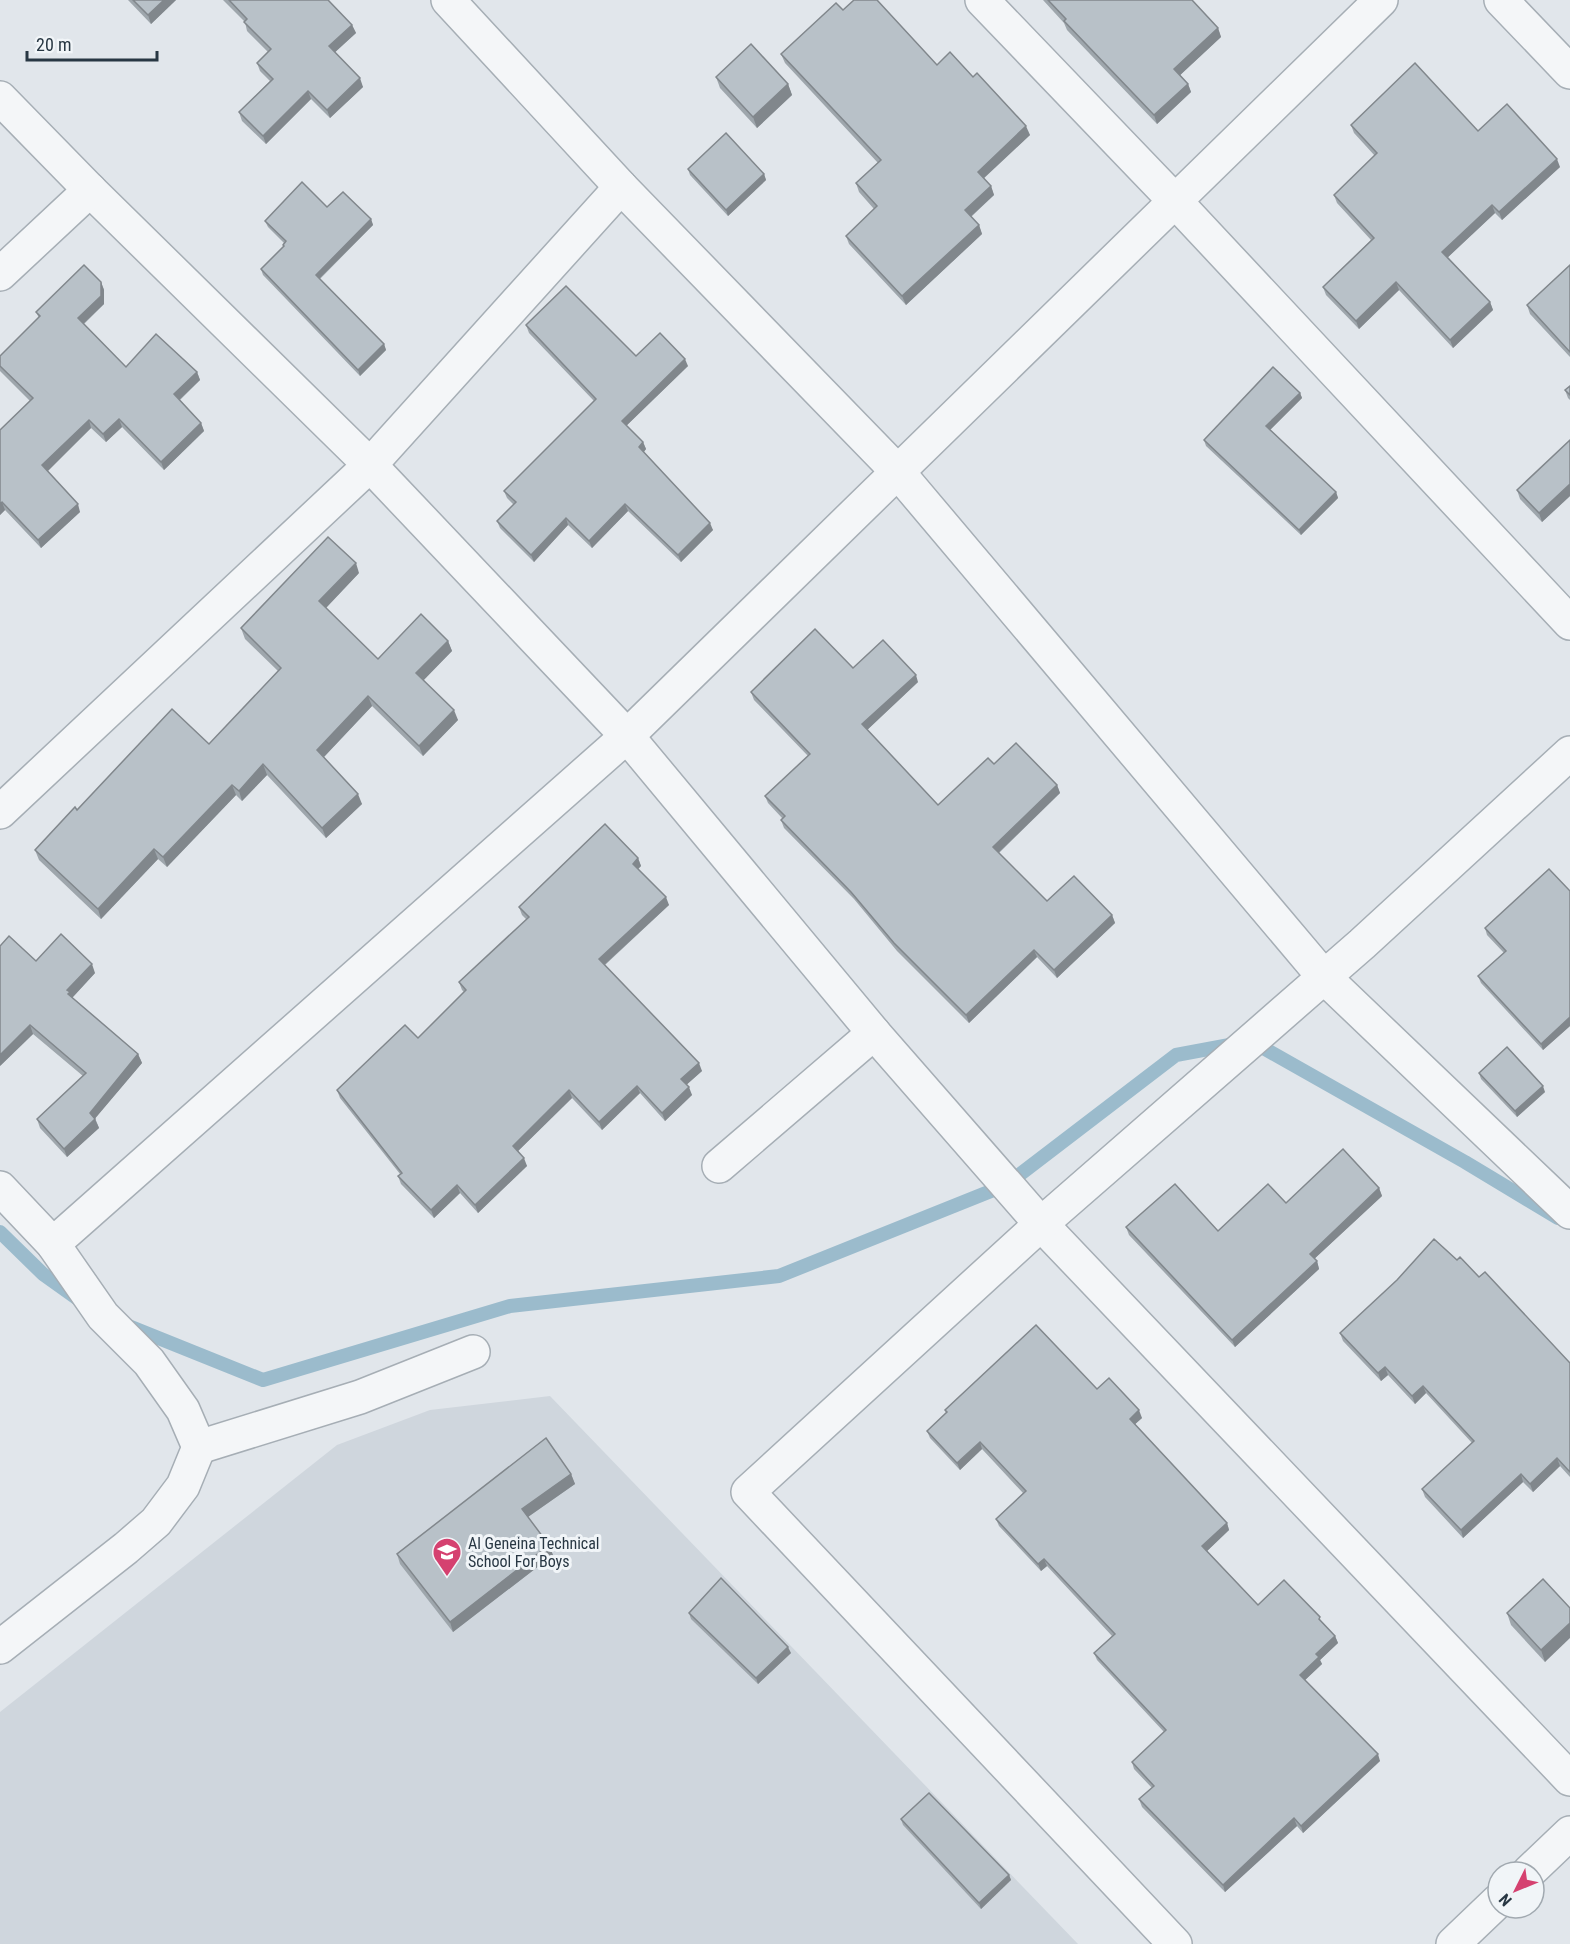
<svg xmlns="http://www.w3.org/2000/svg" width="1570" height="1944" font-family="'Roboto Condensed',sans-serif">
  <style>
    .built { fill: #cfd6dd }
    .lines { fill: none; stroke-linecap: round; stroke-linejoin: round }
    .stream { stroke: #9bbbcc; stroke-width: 14 }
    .street-casing { stroke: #a6aeb5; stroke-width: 36 }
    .street { stroke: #f4f6f8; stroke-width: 33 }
    .wall { fill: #9ea6ac }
    .shaded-wall { fill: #81878c }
    .building { fill: #b8c1c8; stroke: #81878c; stroke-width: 1.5 }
    .labels { text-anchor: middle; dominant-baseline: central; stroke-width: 6; stroke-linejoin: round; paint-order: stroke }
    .poi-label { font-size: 16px; fill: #283743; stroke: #f1f5f8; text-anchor: start }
  </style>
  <rect width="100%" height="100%" fill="#e1e6eb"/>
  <path class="built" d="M550 1396 1078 1944H0V1712L337 1445 430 1410Z"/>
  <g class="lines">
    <g class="stream">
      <path d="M0 1232 43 1274 78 1299"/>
      <path d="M126 1325 263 1380 510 1306 779 1276 1006 1185 1176 1055 1251 1041 1465 1162 1558 1218"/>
    </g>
    <g class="street-casing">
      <g id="street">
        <path d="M448 0 621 187 897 471 1324 977 1570 1212"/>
        <path d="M982 0 1175 201 1570 623"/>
        <path d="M1501 0 1570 72"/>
        <path d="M0 98 90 190 370 465 627 736 874 1033 1041 1224 1570 1779"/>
        <path d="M0 274 90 190"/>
        <path d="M0 812 370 465 621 187"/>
        <path d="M719 1166 874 1033"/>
        <path d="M0 1188 53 1244 103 1316 149 1362 183 1410 199 1447 183 1486 156 1522 126 1548 0 1647"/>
        <path d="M53 1244 627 736 1381 0"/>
        <path d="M199 1447 360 1397 473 1352"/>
        <path d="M1529 1872 1570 1833"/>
        <path d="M1175 1944 748 1492 1041 1224 1362 944 1570 753"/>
        <path d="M1453 1944 1498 1901"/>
      </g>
    </g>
    <use href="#street" class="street"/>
  </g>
  <g class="wall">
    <path d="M128 0H176L151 24Z"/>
    <path d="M223 0H328L352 25 356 33 335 52 363 87 330 118 311 99 266 144 242 121 239 112 270 81 260 71 257 63 268 52 247 31 245 22Z"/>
    <path d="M1043 0H1192L1218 28 1221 37 1180 75 1188 84 1191 92 1157 124 1067 30 1064 23Z"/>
    <path d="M843 10 937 65 1030 135 983 178 991 186 994 195 971 217 979 225 982 234 906 305 849 244 846 236 874 209 859 192 856 183 878 163 785 63 781 54Z"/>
    <path d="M716 77 788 84 792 95 757 128 720 88Z"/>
    <path d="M1351 125 1478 131 1560 167 1502 220 1495 213 1448 257 1490 302 1493 310 1453 348 1399 290 1359 329 1326 295 1323 287 1371 240 1337 203 1334 195 1375 156 1354 133Z"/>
    <path d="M688 169 764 174 766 180 728 216 690 175Z"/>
    <path d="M327 207 371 219 373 225 320 279 384 344 386 350 360 376 263 275 261 269 283 247V245L284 243 268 227 265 221Z"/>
    <path d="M1570 265V357L1530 314 1527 305Z"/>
    <path d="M101 282 104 290V304L84 324 126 367 197 372 200 380 180 400 201 423 204 431 164 470 122 427 106 442 91 428 47 471 80 512 41 548 5 510 0 515V430L30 401 0 371V356L39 318 36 312Z"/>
    <path d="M526 325 636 356 688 366 626 426 643 442 646 449 644 452 713 530 681 562 628 511 592 548 568 525 534 562 500 528 497 521 514 505 507 498 504 491 594 401 529 333Z"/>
    <path d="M1570 386V400L1568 398 1565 390Z"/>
    <path d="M1300 393 1302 398 1270 430 1336 492 1338 498 1301 535 1206 446 1204 440Z"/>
    <path d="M1570 440V496L1542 522 1520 499 1517 490Z"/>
    <path d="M359 573 326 608 378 659 448 641 452 651 423 680 458 720 423 756 372 706 324 757 362 804 326 838 267 775 242 801 236 795 167 867 158 859 101 919 39 860 35 850 77 810 209 744 278 671 245 639 241 628Z"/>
    <path d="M853 668 918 682 867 730 938 805 994 764 1057 785 1060 793 999 853 1047 901 1112 915 1115 923 1057 978 1037 957 969 1023 897 951 854 899 784 828 781 820 783 819 768 803 765 796 808 756 754 700 751 692Z"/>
    <path d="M638 858 641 866 638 869 669 905 605 965 702 1071 686 1085 692 1095 665 1121 640 1093 602 1130 572 1098 518 1151 527 1166 478 1213 460 1193 434 1218 401 1184 398 1176 400 1174 340 1098 337 1090 418 1038 464 992 462 990 459 982 527 920 522 915 519 907Z"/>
    <path d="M1570 891V1026L1543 1050 1481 983 1478 976 1504 953 1487 935 1485 928Z"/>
    <path d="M36 961 95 973 72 998 138 1054 142 1063 95 1118 99 1128 67 1157 40 1128 37 1119 83 1076 33 1034 0 1066Z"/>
    <path d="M1479 1073 1545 1092 1517 1117 1481 1079Z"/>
    <path d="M1379 1188 1382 1196 1314 1259 1317 1261 1319 1269 1235 1347 1129 1235 1126 1227 1218 1231 1286 1203Z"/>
    <path d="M1457 1260 1479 1277 1570 1363V1477L1560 1466 1533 1492 1523 1482 1463 1538 1425 1497 1422 1489 1472 1443 1426 1393 1415 1404 1388 1375 1381 1381 1343 1341 1340 1333Z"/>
    <path d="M1097 1389 1142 1418 1135 1424 1227 1523 1229 1530 1207 1551 1258 1605 1322 1622 1335 1636 1338 1643 1320 1660 1322 1664 1305 1680 1380 1761 1303 1833 1297 1826 1225 1892 1142 1807 1139 1799 1152 1788 1134 1769 1132 1762 1164 1732 1097 1660 1094 1653 1112 1636 1047 1566 1041 1571 999 1526 996 1519 1023 1493 982 1449 960 1470 930 1438 927 1431 946 1413 945 1410Z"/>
    <path d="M571 1474 575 1484 528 1517 553 1555 453 1632 400 1564 397 1554Z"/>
    <path d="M1570 1608 1545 1662 1511 1625 1507 1613Z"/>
    <path d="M689 1613 791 1653 758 1684 691 1619Z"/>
    <path d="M901 1819 1009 1875 1011 1880 981 1909 903 1825Z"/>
  </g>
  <g class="shaded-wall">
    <path d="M164 0H176L151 24 148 15Z"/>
    <path d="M352 25 356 33 332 55 329 46Z"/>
    <path d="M1218 28 1221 37 1177 78 1174 69Z"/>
    <path d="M360 78 363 87 330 118 327 110Z"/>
    <path d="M788 84 792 95 757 128 753 117Z"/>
    <path d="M1188 84 1191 92 1157 124 1154 115Z"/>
    <path d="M308 91 311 99 266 144 263 136Z"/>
    <path d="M1026 126 1030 135 981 181 978 172Z"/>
    <path d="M1557 159 1560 167 1502 220 1499 212Z"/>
    <path d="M764 174 766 180 728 216 726 210Z"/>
    <path d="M991 186 994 195 968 219 965 210Z"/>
    <path d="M1492 205 1495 213 1445 260 1442 252Z"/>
    <path d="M371 219 373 225 318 280 316 275Z"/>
    <path d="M979 225 982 234 906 305 902 296Z"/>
    <path d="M101 282 104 290V304L81 326 78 318Z"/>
    <path d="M1396 282 1399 290 1359 329 1356 321Z"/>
    <path d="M1490 302 1493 310 1453 348 1450 340Z"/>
    <path d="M384 344 386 350 360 376 358 370Z"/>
    <path d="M685 359 688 366 624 428 622 421Z"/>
    <path d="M197 372 200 380 177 402 174 394Z"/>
    <path d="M1300 393 1302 398 1268 432 1266 426Z"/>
    <path d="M119 419 122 427 106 442 103 434Z"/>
    <path d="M89 420 91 428 45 474 42 465Z"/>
    <path d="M201 423 204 431 164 470 161 462Z"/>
    <path d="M643 442 646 449 642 454 639 447Z"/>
    <path d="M1570 484V496L1542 522 1539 513Z"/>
    <path d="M1336 492 1338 498 1301 535 1299 530Z"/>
    <path d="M2 502 5 510 0 515V504Z"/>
    <path d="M78 504 80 512 41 548 38 540Z"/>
    <path d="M625 504 628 511 592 548 589 541Z"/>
    <path d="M566 518 568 525 534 562 531 555Z"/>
    <path d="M710 523 713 530 681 562 678 555Z"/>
    <path d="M356 563 359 573 323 611 319 601Z"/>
    <path d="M448 641 452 651 420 684 416 673Z"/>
    <path d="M916 675 918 682 865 732 862 724Z"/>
    <path d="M368 696 372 706 321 760 317 750Z"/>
    <path d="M454 710 458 720 423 756 419 746Z"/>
    <path d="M263 764 267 775 242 801 239 791Z"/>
    <path d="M232 785 236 795 167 867 163 857Z"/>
    <path d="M1057 785 1060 793 996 855 993 847Z"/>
    <path d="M358 794 362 804 326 838 322 828Z"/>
    <path d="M154 849 158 859 101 919 98 909Z"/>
    <path d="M638 858 641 866 636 871 633 864Z"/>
    <path d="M666 897 669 905 602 967 599 959Z"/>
    <path d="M1112 915 1115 923 1057 978 1054 970Z"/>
    <path d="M1034 950 1037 957 969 1023 966 1015Z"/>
    <path d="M92 964 95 973 72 998 68 994 67 990Z"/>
    <path d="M1570 1017V1026L1543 1050 1541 1044Z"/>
    <path d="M30 1025 33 1034 0 1066V1055Z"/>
    <path d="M138 1054 142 1063 93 1121 90 1113Z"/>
    <path d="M699 1063 702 1071 684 1087 681 1079Z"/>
    <path d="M637 1086 640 1093 602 1130 599 1122Z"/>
    <path d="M1543 1086 1545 1092 1517 1117 1515 1111Z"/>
    <path d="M689 1087 692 1095 665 1121 662 1113Z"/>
    <path d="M569 1090 572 1098 515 1154 513 1146Z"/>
    <path d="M95 1119 99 1128 67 1157 64 1149Z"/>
    <path d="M524 1158 527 1166 478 1213 475 1205Z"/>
    <path d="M457 1185 460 1193 434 1218 431 1210Z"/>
    <path d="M1379 1188 1382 1196 1312 1261 1310 1254Z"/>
    <path d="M1317 1261 1319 1269 1235 1347 1232 1340Z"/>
    <path d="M1385 1367 1388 1375 1381 1381 1378 1373Z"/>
    <path d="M1423 1386 1426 1393 1415 1404 1412 1396Z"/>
    <path d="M1139 1410 1142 1418 1133 1426 1130 1419Z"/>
    <path d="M980 1442 982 1449 960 1470 957 1463Z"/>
    <path d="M1557 1458 1560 1466 1533 1492 1530 1484Z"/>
    <path d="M571 1474 575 1484 525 1519 522 1509Z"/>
    <path d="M1521 1474 1523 1482 1463 1538 1461 1530Z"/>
    <path d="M1227 1523 1229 1530 1205 1553 1202 1546Z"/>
    <path d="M549 1545 553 1555 453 1632 450 1622Z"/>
    <path d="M1044 1559 1047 1566 1041 1571 1038 1564Z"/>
    <path d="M1570 1623V1638L1545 1662 1541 1650Z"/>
    <path d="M1335 1636 1338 1643 1320 1660 1322 1664 1303 1682 1300 1675 1316 1654Z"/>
    <path d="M788 1647 791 1653 758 1684 756 1678Z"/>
    <path d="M1378 1754 1380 1761 1303 1833 1301 1826Z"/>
    <path d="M1294 1818 1297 1826 1225 1892 1223 1885Z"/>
    <path d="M1009 1875 1011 1880 981 1909 979 1903Z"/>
  </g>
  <g class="building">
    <path d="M133 0H164L148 15Z"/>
    <path d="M229 0H328L352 25 329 46 360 78 327 110 308 91 263 136 239 112 273 79 257 63 271 49 244 22 247 19Z"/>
    <path d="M854 0H877L937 65 950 52 973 77 977 73 1026 126 978 172 991 186 965 210 979 225 902 296 846 236 877 206 856 183 881 160 781 54 836 3 843 10Z"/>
    <path d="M1048 0H1192L1218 28 1174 69 1188 84 1154 115 1064 21 1066 19Z"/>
    <path d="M751 44 788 84 753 117 716 77Z"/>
    <path d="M1415 63 1478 131 1507 104 1557 159 1499 212 1492 205 1442 252 1490 302 1450 340 1396 282 1356 321 1323 287 1374 238 1334 195 1377 153 1351 125Z"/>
    <path d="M726 133 764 174 726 210 688 169Z"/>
    <path d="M302 182 327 207 343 192 371 219 316 275 384 344 358 370 261 269 284 246 283 245 286 241 265 221Z"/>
    <path d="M84 265 101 282V296L78 318 126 367 156 334 197 372 174 394 201 423 161 462 119 419 103 434 89 420 42 465 78 504 38 540 2 502 0 504V430L33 398 0 366V356L40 316 36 312Z"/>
    <path d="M1570 265V352L1527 305Z"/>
    <path d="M566 286 636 356 660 333 685 359 622 421 643 442 639 447 710 523 678 555 625 504 589 541 566 518 531 555 497 521 516 502 504 491 596 399 526 325Z"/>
    <path d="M1273 367 1300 393 1266 426 1336 492 1299 530 1204 440Z"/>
    <path d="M1570 386V395L1565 390Z"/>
    <path d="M1570 440V484L1539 513 1517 490Z"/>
    <path d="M328 537 356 563 319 601 378 659 421 614 448 641 416 673 454 710 419 746 368 696 317 750 358 794 322 828 263 764 239 791 232 785 163 857 154 849 98 909 35 850 75 807 77 810 172 709 209 744 281 668 241 628Z"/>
    <path d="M815 629 853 668 883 640 916 675 862 724 938 805 988 758 994 764 1016 743 1057 785 993 847 1047 901 1074 876 1112 915 1054 970 1034 950 966 1015 894 943 851 892 781 820 785 816 765 796 810 754 751 692Z"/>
    <path d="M605 824 638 858 633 864 666 897 599 959 699 1063 681 1079 689 1087 662 1113 637 1086 599 1122 569 1090 513 1146 524 1158 475 1205 457 1185 431 1210 398 1176 402 1173 337 1090 405 1025 418 1038 466 990 459 982 529 917 519 907Z"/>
    <path d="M1549 869 1570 891V1017L1541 1044 1478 976 1506 951 1485 928Z"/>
    <path d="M61 934 92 964 67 990 70 992 68 994 138 1054 90 1113 95 1119 64 1149 37 1119 86 1073 30 1025 0 1055V946L9 936 36 961Z"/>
    <path d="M1507 1047 1543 1086 1515 1111 1479 1073Z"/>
    <path d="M1343 1149 1379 1188 1310 1254 1317 1261 1232 1340 1126 1227 1175 1184 1218 1231 1268 1184 1286 1203Z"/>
    <path d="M1434 1239 1457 1260 1460 1257 1479 1277 1485 1272 1570 1363V1472L1557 1458 1530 1484 1521 1474 1461 1530 1422 1489 1474 1441 1423 1386 1412 1396 1385 1367 1378 1373 1340 1333 1397 1280Z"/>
    <path d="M1036 1325 1097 1389 1109 1378 1139 1410 1130 1419 1227 1523 1202 1546 1258 1605 1284 1580 1320 1617 1319 1619 1335 1636 1316 1654 1319 1657 1300 1675 1378 1754 1301 1826 1294 1818 1223 1885 1139 1799 1154 1786 1132 1762 1166 1730 1094 1653 1115 1634 1044 1559 1038 1564 996 1519 1026 1491 980 1442 957 1463 927 1431 947 1412 945 1410Z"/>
    <path d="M546 1438 571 1474 522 1509 549 1545 450 1622 397 1554Z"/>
    <path d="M721 1578 788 1647 756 1678 689 1613Z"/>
    <path d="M1543 1579 1570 1608V1623L1541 1650 1507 1613Z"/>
    <path d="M929 1793 1009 1875 979 1903 901 1819Z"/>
  </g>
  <defs>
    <g id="university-pin" transform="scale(1.5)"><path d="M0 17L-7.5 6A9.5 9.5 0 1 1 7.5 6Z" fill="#d54170" stroke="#f1f5f8"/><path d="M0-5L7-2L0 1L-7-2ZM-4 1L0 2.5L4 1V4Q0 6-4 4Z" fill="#fff"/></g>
  </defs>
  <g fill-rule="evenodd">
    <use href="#university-pin" x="447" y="1552"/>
  </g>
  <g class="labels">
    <g class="poi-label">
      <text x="468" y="1543">Al Geneina Technical<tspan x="468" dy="18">School For Boys</tspan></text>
    </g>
  </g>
  <g transform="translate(1516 1890) rotate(227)"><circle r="28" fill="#f1f5f8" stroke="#a1a9b0" stroke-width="1.5"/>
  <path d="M0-4.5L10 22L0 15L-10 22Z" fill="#d54170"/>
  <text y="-9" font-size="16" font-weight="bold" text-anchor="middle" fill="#283743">N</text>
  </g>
  <path d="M27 51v9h130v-9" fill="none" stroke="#283743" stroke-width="3"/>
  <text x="36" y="51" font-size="18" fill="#283743" stroke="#f1f5f8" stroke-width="4.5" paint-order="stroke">20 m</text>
</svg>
